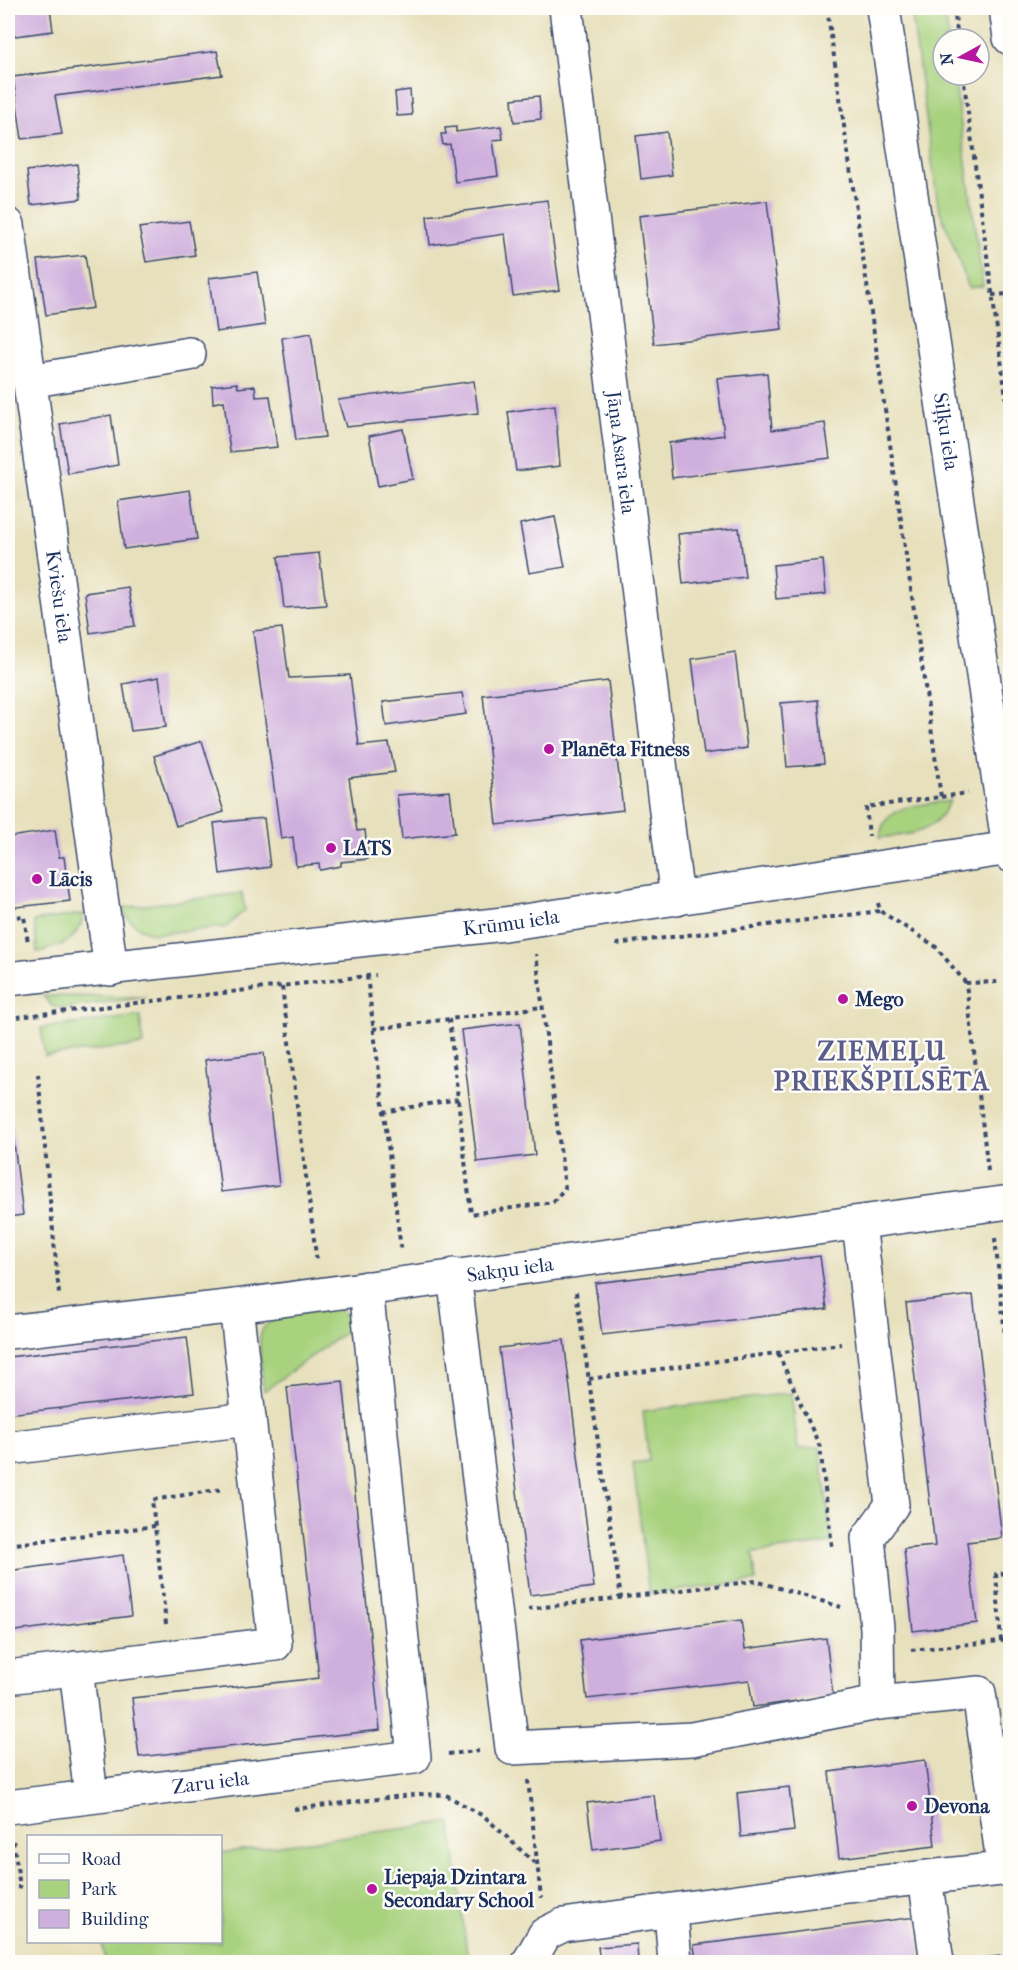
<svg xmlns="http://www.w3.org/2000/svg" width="1018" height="1970" font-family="'IM FELL French Canon',serif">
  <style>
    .green { fill: #a8d27e; stroke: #62806e; stroke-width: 1.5 }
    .building { fill: #cfafdd }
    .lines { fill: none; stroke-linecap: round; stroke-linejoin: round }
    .minor-casing { stroke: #3a4a6c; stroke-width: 36 }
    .path { stroke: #3a4a6c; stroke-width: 4; stroke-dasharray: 4.5 4.5; stroke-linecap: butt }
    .minor { stroke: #fff; stroke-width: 33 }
    .poi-dot { fill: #b5179e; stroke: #fdfcf7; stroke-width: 2 }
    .labels { text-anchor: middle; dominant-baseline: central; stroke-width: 5; stroke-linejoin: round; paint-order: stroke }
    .street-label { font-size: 20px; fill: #1b2f5e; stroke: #fdfcf7 }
    .poi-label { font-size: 20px; font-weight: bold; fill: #1b2f5e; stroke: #fdfcf7; text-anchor: start }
    .district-label { font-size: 26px; font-weight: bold; letter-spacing: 1.5px; fill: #5a5c8a; stroke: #fdfcf7 }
  </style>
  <rect width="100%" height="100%" fill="#fdfcf7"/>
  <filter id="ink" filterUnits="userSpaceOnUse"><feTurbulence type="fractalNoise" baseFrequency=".0167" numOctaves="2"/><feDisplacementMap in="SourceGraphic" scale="12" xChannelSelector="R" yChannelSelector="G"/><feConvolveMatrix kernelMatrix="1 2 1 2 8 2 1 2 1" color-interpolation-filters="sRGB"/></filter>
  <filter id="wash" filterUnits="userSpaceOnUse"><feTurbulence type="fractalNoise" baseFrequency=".008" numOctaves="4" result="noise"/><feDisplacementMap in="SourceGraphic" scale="24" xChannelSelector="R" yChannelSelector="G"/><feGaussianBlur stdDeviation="1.35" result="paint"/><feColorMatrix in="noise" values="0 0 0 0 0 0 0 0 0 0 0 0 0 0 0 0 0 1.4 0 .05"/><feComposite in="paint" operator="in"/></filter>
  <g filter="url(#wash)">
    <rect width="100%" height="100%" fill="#e7e0bc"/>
    <g class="green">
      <path d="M911 8H944L949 39H943V75H954L983 286 969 288 938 205Z"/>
      <path d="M950 801C933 835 915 833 880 838 882 803 923 805 950 801Z"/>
      <path d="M242 893 245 910 226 927 153 934C138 929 129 921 120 908Z"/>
      <path d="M84 914C78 941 62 947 37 952L34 921Z"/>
      <path d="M43 996 146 997 65 1008 53 1007Z"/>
      <path d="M140 1016 143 1045 45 1056 41 1028Z"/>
      <path d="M336 1308 351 1318 355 1325 264 1391C262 1374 259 1356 260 1339 261 1310 315 1311 336 1308Z"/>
      <path d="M791 1393 798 1449 820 1447 832 1543 753 1553 756 1581 649 1594 633 1463 649 1461 643 1411Z"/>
      <path d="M451 1822 468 1962H105L102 1942H220L221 1853Z"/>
    </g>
    <g id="blocks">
      <g class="building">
        <path d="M8 8H50L53 31 8 37Z"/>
        <path d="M217 51 222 75 55 96 62 134 22 139 13 77Z"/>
        <path d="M410 90 412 115 397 116 395 92Z"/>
        <path d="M539 96 541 119 514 122 512 99Z"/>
        <path d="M501 126 503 139 493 140 498 176 455 182 450 144 443 145 441 134H446L445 128 456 127V132Z"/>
        <path d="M667 132 672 175 641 179 636 136Z"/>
        <path d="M77 164 81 199 31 205 27 171Z"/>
        <path d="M547 200 560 290 513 296 505 234 430 245 427 216Z"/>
        <path d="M767 201 782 329 654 344 639 216Z"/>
        <path d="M189 221 195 255 146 262 139 228Z"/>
        <path d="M85 255 93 308 46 315 38 260Z"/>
        <path d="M257 272 265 325 216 332 209 278Z"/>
        <path d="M311 333 325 437 296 440 282 338Z"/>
        <path d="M767 373 772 430 825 423 830 458 672 478 669 443 724 435 717 378Z"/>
        <path d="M474 381 478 413 346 427 338 400Z"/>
        <path d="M237 383 238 388 255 386 256 397 270 396 277 447 230 452 224 401 213 403 212 386Z"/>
        <path d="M555 405 560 466 516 471 508 412Z"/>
        <path d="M111 415 118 465 68 474 60 424Z"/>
        <path d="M403 429 413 479 378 486 369 436Z"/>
        <path d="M190 490 197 539 124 549 118 501Z"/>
        <path d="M555 517 565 567 529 573 520 524Z"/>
        <path d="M739 528 745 577 683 584 678 534Z"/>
        <path d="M319 553 326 605 284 608 278 557Z"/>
        <path d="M823 560 826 594 776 599 773 565Z"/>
        <path d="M128 587 135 626 90 633 85 593Z"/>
        <path d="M282 628 289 678 350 675 359 746 389 743 395 772 349 778 357 831 365 830 368 859 341 862V866L320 870 319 864 296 866 293 837 281 839 253 631Z"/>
        <path d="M735 652 747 748 704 754 692 659Z"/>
        <path d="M159 677 166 727 131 731 123 684Z"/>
        <path d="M608 681 623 810 497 825 483 695Z"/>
        <path d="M462 693 466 714 386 726 383 702Z"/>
        <path d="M818 700 824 764 787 767 781 703Z"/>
        <path d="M202 741 224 812 176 826 154 756Z"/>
        <path d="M450 791 455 833 402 839 397 795Z"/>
        <path d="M264 818 270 867 220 874 214 823Z"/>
        <path d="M55 830 59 857H64L70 901 8 908V831L10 837Z"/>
        <path d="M520 1023 535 1155 477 1162 461 1030Z"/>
        <path d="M264 1053 279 1185 221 1192 205 1060Z"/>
        <path d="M8 1096 23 1215 8 1217Z"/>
        <path d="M820 1256 827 1309 602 1335 595 1283Z"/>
        <path d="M973 1295 1002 1538 967 1542 977 1623 913 1631 904 1549 935 1546 906 1303Z"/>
        <path d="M187 1337 194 1393 8 1414V1357Z"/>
        <path d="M564 1340 594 1587 530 1595 499 1348Z"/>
        <path d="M343 1381 380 1730 139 1757 132 1698 319 1678 287 1387Z"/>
        <path d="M123 1555 131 1616 8 1632V1571Z"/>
        <path d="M741 1620 745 1649 826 1638 833 1696 753 1707 749 1680 587 1699 580 1640Z"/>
        <path d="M925 1760 935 1846 839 1858 829 1772Z"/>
        <path d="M789 1787 794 1831 741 1837 737 1793Z"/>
        <path d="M654 1795 660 1841 593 1850 587 1803Z"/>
        <path d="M916 1917 922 1962H696L694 1945Z"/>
        <path d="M637 1944 638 1962H600L598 1947Z"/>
        <path d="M1010 1955V1962H984L983 1958Z"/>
      </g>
    </g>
  </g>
  <g filter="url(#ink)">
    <use href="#blocks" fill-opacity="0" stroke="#3a4a6c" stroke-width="1.5"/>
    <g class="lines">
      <g class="minor-casing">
        <g id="minor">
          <path id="s1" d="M566 8 677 899"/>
          <path id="s2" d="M883 8 1010 855"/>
          <path d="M1006 8 1010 38"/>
          <path id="s3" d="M8 225 111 969"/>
          <path d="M29 381 189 354"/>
          <path id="s4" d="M8 979 504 924 1010 848"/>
          <path d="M859 1223 892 1505 868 1538 877 1628 878 1703"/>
          <path d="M454 1275 512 1748 692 1739 878 1703 979 1693 1004 1869"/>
          <path id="s5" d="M8 1332 236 1306 1010 1202"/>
          <path d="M8 1448 249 1419"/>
          <path d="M76 1668 91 1796"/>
          <path d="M8 1677 275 1644 236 1306"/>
          <path id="s6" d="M8 1807 414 1757 366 1288"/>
          <path d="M925 1878 937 1962"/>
          <path d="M671 1912 675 1962"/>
          <path d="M529 1962 545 1934 563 1925 847 1886 1010 1868"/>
        </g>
      </g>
      <g class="path">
        <path d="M827 8 941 797 866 807 869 836"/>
        <path d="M954 8 958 39"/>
        <path d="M963 75 1010 427"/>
        <path d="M992 295 1010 294"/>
        <path d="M941 797 968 793"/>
        <path d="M878 903 880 911 935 946 966 983"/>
        <path d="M8 918 24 916 28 943"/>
        <path d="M616 944 880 911"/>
        <path d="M367 976 401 1249"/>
        <path d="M282 987 317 1263"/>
        <path d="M8 1018 376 975"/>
        <path d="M449 1019 471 1214 553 1202 565 1188 536 954"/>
        <path d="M373 1029 542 1007"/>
        <path d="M38 1074 59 1294"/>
        <path d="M383 1112 458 1099"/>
        <path d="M988 1171 966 983 998 982"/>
        <path d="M995 1238 1010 1384"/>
        <path d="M576 1292 621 1598"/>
        <path d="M778 1353 820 1447 832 1546"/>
        <path d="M589 1379 841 1344"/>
        <path d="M8 1545 155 1526"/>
        <path d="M528 1609 756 1581 841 1607"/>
        <path d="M166 1624 152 1500 223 1489"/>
        <path d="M1001 1641 996 1574 1010 1573"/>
        <path d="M911 1650 1010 1640"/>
        <path d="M448 1754 479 1751"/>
        <path d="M528 1780 541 1898"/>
        <path d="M294 1809 420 1794 446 1795 485 1817 538 1866"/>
        <path d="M8 1888 20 1887 13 1840"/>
      </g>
      <use href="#minor" class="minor"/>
    </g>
  </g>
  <g class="poi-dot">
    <circle cx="549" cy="749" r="6"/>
    <circle cx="331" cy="848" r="6"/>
    <circle cx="37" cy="879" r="6"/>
    <circle cx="843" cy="999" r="6"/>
    <circle cx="912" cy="1806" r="6"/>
    <circle cx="372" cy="1889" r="6"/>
  </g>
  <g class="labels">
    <g class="street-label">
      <text stroke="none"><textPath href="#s2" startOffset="428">Siļķu iela</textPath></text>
      <text stroke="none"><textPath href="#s1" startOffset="448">Jāņa Asara iela</textPath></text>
      <text stroke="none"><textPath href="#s3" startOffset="375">Kviešu iela</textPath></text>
      <text stroke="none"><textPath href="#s4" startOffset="506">Krūmu iela</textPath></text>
      <text stroke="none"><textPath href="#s5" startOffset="506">Sakņu iela</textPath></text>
      <text stroke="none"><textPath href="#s6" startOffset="204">Zaru iela</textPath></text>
    </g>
    <g class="poi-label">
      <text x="561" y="749">Planēta Fitness</text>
      <text x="343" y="848">LATS</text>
      <text x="49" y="879">Lācis</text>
      <text x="855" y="999">Mego</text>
      <text x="924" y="1806">Devona</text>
      <text x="384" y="1877">Liepaja Dzintara<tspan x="384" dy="23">Secondary School</tspan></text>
    </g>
    <g class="district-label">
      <text x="882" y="1051">ZIEMEĻU<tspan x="882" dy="30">PRIEKŠPILSĒTA</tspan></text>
    </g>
  </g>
  <rect width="1018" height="1970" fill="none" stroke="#fdfcf7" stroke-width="30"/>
  <rect x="27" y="1835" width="195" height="108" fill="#fdfcf7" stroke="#a3aaba" stroke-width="1.5"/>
  <rect x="39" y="1854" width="30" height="9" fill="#ffffff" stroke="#a3aaba" stroke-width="1.5"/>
  <text x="81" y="1865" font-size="18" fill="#1b2f5e">Road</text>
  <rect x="39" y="1880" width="30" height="18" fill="#a8d27e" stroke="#a3aaba" stroke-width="1.5"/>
  <text x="81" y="1895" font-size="18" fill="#1b2f5e">Park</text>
  <rect x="39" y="1910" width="30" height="18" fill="#cfafdd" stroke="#a3aaba" stroke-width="1.5"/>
  <text x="81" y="1925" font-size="18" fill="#1b2f5e">Building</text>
  <g transform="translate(961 57) rotate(262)"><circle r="28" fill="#fdfcf7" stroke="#a3aaba" stroke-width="1.5"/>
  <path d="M0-4.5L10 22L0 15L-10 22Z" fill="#b5179e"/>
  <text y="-9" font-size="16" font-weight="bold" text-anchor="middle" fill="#1b2f5e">N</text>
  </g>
</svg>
